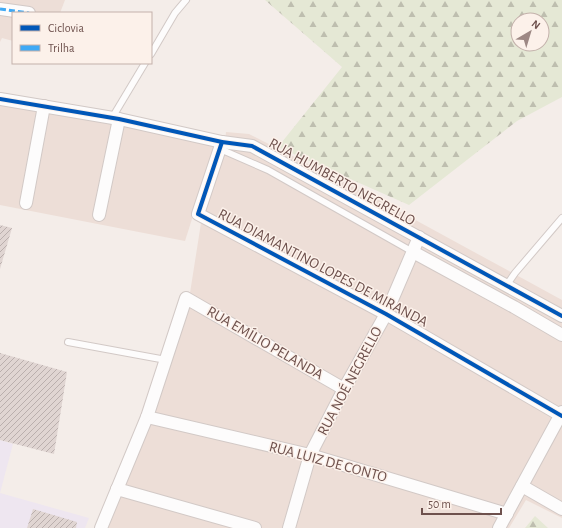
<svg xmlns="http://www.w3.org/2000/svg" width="562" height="528" font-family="'Alegreya Sans',sans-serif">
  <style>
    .residential { fill: #edded7 }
    .education { fill: #eee6f0 }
    .forest { fill: url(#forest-firs); fill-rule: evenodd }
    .building { fill: url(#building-hatch) }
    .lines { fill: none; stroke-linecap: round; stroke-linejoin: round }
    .lane-casing { stroke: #d2c9c6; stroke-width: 8 }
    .street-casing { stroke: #d2c9c6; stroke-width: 14 }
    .lane { stroke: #fdfcfc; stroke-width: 6 }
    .street { stroke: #fdfcfc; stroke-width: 12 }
    .quiet { stroke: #3fa9f5; stroke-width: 3; stroke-dasharray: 6 3; stroke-linecap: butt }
    .cycleway-casing { stroke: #fcf1ea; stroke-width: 6 }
    .cycleway { stroke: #0057b8; stroke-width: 4 }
    .labels { text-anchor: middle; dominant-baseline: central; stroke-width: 3; stroke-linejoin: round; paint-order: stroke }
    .street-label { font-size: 15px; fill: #6e514d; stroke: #fcf1ea }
  </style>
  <defs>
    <pattern id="forest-firs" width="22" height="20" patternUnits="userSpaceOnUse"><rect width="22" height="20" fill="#e5e8d5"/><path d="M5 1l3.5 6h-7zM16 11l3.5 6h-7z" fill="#bebeaf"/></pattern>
    <pattern id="building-hatch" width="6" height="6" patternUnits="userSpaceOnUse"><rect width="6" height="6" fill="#e0d5d2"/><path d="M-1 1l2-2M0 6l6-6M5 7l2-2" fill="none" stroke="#baafad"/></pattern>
  </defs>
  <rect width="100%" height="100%" fill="#f4ede9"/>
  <g class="residential">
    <path d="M0 0H65L60 13H13V41L2 38 0 42Z"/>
    <path d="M0 103 217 140 185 241 0 205Z"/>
    <path d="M226 132 249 134 377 199 562 300V518L526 500 509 528H106L190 293 201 223 225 144Z"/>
  </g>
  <path class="education" d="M0 440 13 444 0 493 89 518 85 528H0Z"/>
  <g class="forest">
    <path d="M265 0H562V97L517 121 409 205 278 147 342 67ZM518 20H542V44H518Z"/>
    <path d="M535 516 548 528H525Z"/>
  </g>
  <g class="building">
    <path d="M0 225 12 228 0 269Z"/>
    <path d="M0 353 67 372 54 454 0 440Z"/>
    <path d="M33 509 77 522 76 528H27Z"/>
  </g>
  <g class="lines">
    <g class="lane-casing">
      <g id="lane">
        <path d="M151 54 175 13 186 0"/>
        <path d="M112 118 145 63"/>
        <path d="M220 149 268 170 413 252"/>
        <path d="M506 286 515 273 562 218"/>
        <path d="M68 342 166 360"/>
      </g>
    </g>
    <g class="street-casing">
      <g id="street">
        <path d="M0 9 29 13"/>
        <path d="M0 99 119 119 222 142 252 146 562 316"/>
        <path d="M222 142 198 214 386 314 562 416"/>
        <path d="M26 203 44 106"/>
        <path d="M99 215 119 119"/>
        <path d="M413 252 514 307 562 335"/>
        <path d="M147 417 310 455 507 514"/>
        <path d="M522 486 562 509"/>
        <path d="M117 489 255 528"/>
        <path d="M101 528 147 417 186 298 344 389"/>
        <path d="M289 528 310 455 344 389 386 314 419 237"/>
        <path d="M499 528 562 412"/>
      </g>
    </g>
    <use href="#lane" class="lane"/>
    <use href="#street" class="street"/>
    <path class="quiet" d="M0 9 29 13"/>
    <g class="cycleway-casing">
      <g id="cycleway">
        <path d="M0 99 119 119 222 142 252 146 562 316"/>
        <path d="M222 142 198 214 386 314 562 416"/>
      </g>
    </g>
    <use href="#cycleway" class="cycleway"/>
  </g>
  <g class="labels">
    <g class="street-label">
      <text transform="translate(342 182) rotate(29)">RUA HUMBERTO NEGRELLO</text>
      <text transform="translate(323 268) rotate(28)">RUA DIAMANTINO LOPES DE MIRANDA</text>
      <text transform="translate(265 343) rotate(30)">RUA EMÍLIO PELANDA</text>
      <text transform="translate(350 381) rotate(-62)">RUA NOÉ NEGRELLO</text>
      <text transform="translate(328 462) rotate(15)">RUA LUIZ DE CONTO</text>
    </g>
  </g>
  <rect x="12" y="12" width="140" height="52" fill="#fcf1ea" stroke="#c3b1ab"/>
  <rect x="20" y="25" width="20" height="6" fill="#0057b8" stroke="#c3b1ab"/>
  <text x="48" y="32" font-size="12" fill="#6e514d">Ciclovia</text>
  <rect x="20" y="45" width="20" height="6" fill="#3fa9f5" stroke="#c3b1ab"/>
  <text x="48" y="52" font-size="12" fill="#6e514d">Trilha</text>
  <g transform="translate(530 32) rotate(38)"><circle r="19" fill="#fcf1ea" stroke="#c3b1ab"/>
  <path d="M0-3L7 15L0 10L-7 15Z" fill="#9d8884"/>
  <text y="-6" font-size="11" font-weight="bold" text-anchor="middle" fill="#6e514d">N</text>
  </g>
  <path d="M422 508v6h79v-6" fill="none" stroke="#6e514d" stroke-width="2"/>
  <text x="428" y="508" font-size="12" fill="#6e514d" stroke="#fcf1ea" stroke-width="3" paint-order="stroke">50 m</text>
</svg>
